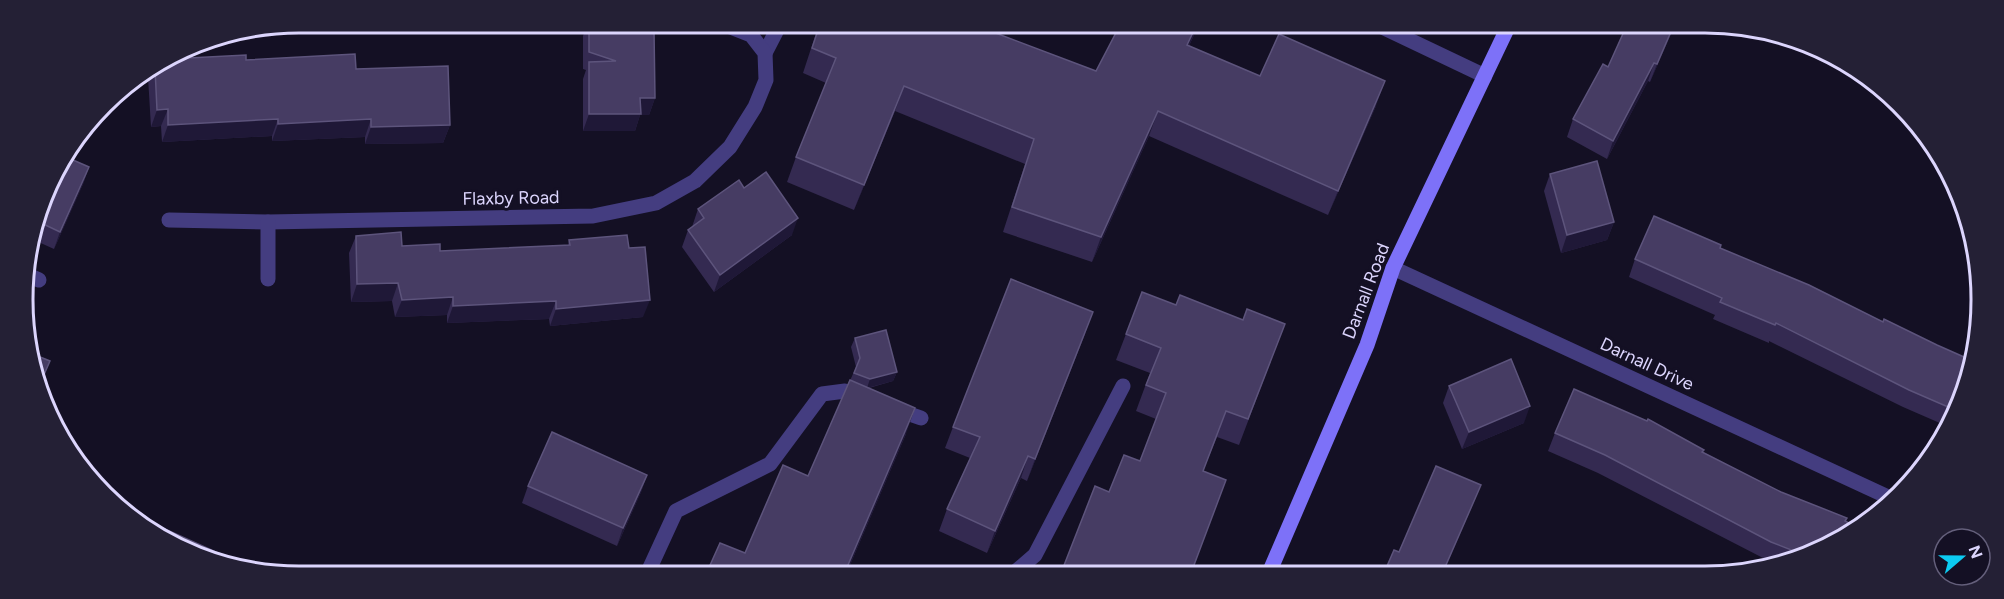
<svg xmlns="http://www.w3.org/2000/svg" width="2004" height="599" font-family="Figtree,sans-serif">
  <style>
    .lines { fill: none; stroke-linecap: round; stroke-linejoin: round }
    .service { stroke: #443d80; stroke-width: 15 }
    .minor { stroke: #443d80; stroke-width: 15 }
    .secondary { stroke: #7d71f8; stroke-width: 15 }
    .wall { fill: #342a51 }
    .shaded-wall { fill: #1f1837 }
    .building { fill: #463c63; stroke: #5d547c; stroke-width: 1.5 }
    .labels { text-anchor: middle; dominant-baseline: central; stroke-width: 6; stroke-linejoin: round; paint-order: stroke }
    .street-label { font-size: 18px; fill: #dcd5fd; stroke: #141024 }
    .rim { fill: none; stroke: #dcd5fd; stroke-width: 3 }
  </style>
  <rect width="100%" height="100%" fill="#141024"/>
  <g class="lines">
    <g class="service">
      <path d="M1380 26 1485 76"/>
      <path d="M895 409 921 418"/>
      <path d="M648 572 676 511 770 464 822 394 845 391 864 398"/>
      <path d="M1014 573 1035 555 1123 386"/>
    </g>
    <g class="minor">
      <path d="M765 53 780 24"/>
      <path d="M169 220 268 222 593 216 656 203 695 181 730 147 755 107 766 80 765 53 751 35 723 24"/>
      <path d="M268 222V279"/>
      <path d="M1393 268 1886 496"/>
      <path d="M25 274 39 280"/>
    </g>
    <path class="secondary" d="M1269 573 1367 345 1393 268 1508 27"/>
  </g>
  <g class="wall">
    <path d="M587 24H639V30L655 98 649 115H640L635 131H583V79L586 70 583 69V36Z"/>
    <path d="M819 24 996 25 993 32 1096 71 1198 26 1189 46 1260 76 1376 106 1328 215 1149 136 1092 262 1003 232 1025 164 895 111 854 210 787 182 796 157 826 83 803 73Z"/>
    <path d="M1626 27H1674L1650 82 1648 81 1607 159 1567 137 1573 119 1608 67Z"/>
    <path d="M169 59 246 60 356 69 450 125 443 143 365 144V137L272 141V136L162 142 161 126 151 127 148 77 151 70Z"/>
    <path d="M89 167 83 184 54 249 34 240 51 177Z"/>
    <path d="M1550 174 1614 222 1607 240 1561 253 1544 191Z"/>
    <path d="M744 188 792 235 714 292 682 247 688 230 692 227 698 209Z"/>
    <path d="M356 236 402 246 440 251 568 245 569 240 629 248 643 317 550 326 549 319 447 323V315L395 317 392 301 351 302 349 253Z"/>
    <path d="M1720 248 1883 322 1973 361 1949 427 1903 407 1769 341V343L1713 319 1715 315 1629 277 1635 259Z"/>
    <path d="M1085 334 1027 481 1021 478 987 553 939 531 947 509 970 458 945 448 953 427Z"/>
    <path d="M1126 334 1275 350 1239 445 1217 437 1203 471 1226 480 1191 573H1061L1109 492 1140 461 1156 419 1136 411 1150 373 1116 360Z"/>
    <path d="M855 338 897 372 893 381 869 388 906 434 847 572H707L745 553 808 476 856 367 851 347Z"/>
    <path d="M1449 386 1524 423 1462 449 1443 403Z"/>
    <path d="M1555 433 1703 452 1781 492 1845 521 1827 548 1776 563 1765 559 1598 473 1548 451Z"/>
    <path d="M647 475 641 492 617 546 522 503 528 486Z"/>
  </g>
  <g class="shaded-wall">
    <path d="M1196 26H1198L1178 70 1187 45Z"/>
    <path d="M1673 27H1674L1650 82 1657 64Z"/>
    <path d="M1654 63 1648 81 1607 159 1613 141Z"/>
    <path d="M1385 81 1376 106 1328 215 1338 191Z"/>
    <path d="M904 86 895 111 854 210 864 185Z"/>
    <path d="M640 98H655L649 115H640L635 131H583L589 114Z"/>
    <path d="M168 109 161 126 151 127 157 110Z"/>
    <path d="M1158 111 1149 136 1092 262 1101 237Z"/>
    <path d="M278 119 272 136 162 142 168 125Z"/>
    <path d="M371 119 365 137 272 141 278 124Z"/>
    <path d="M450 125 443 143 365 144 371 127Z"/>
    <path d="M89 167 83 184 54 249 60 232Z"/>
    <path d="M798 218 792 235 714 292 720 275Z"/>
    <path d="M1614 222 1607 240 1561 253 1567 235Z"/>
    <path d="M398 283 392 301 351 302 357 284Z"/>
    <path d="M453 297 447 315 395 317 402 300Z"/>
    <path d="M650 300 643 317 550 326 556 309Z"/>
    <path d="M556 301 549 319 447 323 453 306Z"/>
    <path d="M1093 312 1085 334 1027 481 1035 459Z"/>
    <path d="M50 361 43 379 40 387 39 386Z"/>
    <path d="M897 372 893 381 867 388 870 379Z"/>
    <path d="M1530 406 1524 423 1462 449 1469 432Z"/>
    <path d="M915 408 906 434 847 572H845Z"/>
    <path d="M1028 456 1021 478 987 553 995 531Z"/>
    <path d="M647 475 641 492 617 546 623 528Z"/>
    <path d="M1481 485 1474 502 1443 574H1442Z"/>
  </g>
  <g class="building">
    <path d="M589 24H639V30H654L655 98H640L641 114H589V62L616 61 589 52Z"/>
    <path d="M820 24 996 25 993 32 1096 71 1120 25 1196 26 1187 45 1260 76 1279 34 1385 81 1338 191 1158 111 1101 237 1012 207 1034 139 904 86 864 185 796 157 836 58 812 48Z"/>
    <path d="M1626 27H1673L1657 64 1654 63 1613 141 1573 119 1603 64 1608 67Z"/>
    <path d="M355 54 356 69 448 66 450 125 371 127V119L278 124V119L168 125V109L157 110 155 68 169 59 246 55V60Z"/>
    <path d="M66 157 89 167 60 232 39 222 51 177Z"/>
    <path d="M1597 161 1614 222 1567 235 1550 174Z"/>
    <path d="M766 172 798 218 720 275 688 230 704 218 698 209 739 180 744 188Z"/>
    <path d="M1654 216 1721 245 1720 248 1809 285 1883 322 1884 319 1937 345 1973 361 1955 410 1909 390 1776 323 1775 325 1720 302 1722 298 1635 259Z"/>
    <path d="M401 232 402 246 440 244V251L570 245 569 240 627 235 629 248 645 247 650 300 556 309V301L453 306V297L402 300 398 283 357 284 356 236Z"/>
    <path d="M1011 279 1093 312 1035 459 1028 456 995 531 947 509 980 437 953 427Z"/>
    <path d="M1142 292 1176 305 1180 295 1243 320 1247 309 1285 324 1248 419 1226 411 1203 471 1226 480 1191 573H1061L1095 486 1109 492 1124 455 1140 461 1166 393 1146 385 1161 348 1126 334Z"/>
    <path d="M886 330 897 372 870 379 854 373 860 358 855 338Z"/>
    <path d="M30 353 50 361 39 386 32 372Z"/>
    <path d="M1511 359 1530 406 1469 432 1449 386Z"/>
    <path d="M850 380 915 408 845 572H707L720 543 745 553 783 465 808 476Z"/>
    <path d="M1574 389 1647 421 1648 419 1704 450 1702 452 1781 492 1847 518 1845 521 1857 527 1827 548 1804 555 1771 542 1605 455 1555 433Z"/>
    <path d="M552 432 647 475 623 528 528 486Z"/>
    <path d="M1436 466 1481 485 1442 574 1384 573 1394 550 1399 552Z"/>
    <path d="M125 511 238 562 237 563 255 571H246L146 530Z"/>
  </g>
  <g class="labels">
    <g class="street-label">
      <text transform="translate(511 198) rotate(-1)">Flaxby Road</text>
      <text transform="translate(1366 291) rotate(-69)">Darnall Road</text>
      <text transform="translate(1647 364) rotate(25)">Darnall Drive</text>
    </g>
  </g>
  <path d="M0 0H2004V599H0ZM299 33H1705A266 266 0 0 1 1971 299V300A266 266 0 0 1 1705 566H299A266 266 0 0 1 33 300V299A266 266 0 0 1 299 33Z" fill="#242035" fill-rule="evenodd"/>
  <path class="rim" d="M299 33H1705A266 266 0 0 1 1971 299V300A266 266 0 0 1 1705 566H299A266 266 0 0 1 33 300V299A266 266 0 0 1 299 33Z"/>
  <g transform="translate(1962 557) rotate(70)"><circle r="28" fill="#141024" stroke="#645f7b" stroke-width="1.5"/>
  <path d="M0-4.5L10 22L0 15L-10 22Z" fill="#0ccbf1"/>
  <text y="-9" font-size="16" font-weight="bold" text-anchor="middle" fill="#dcd5fd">N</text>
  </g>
</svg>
